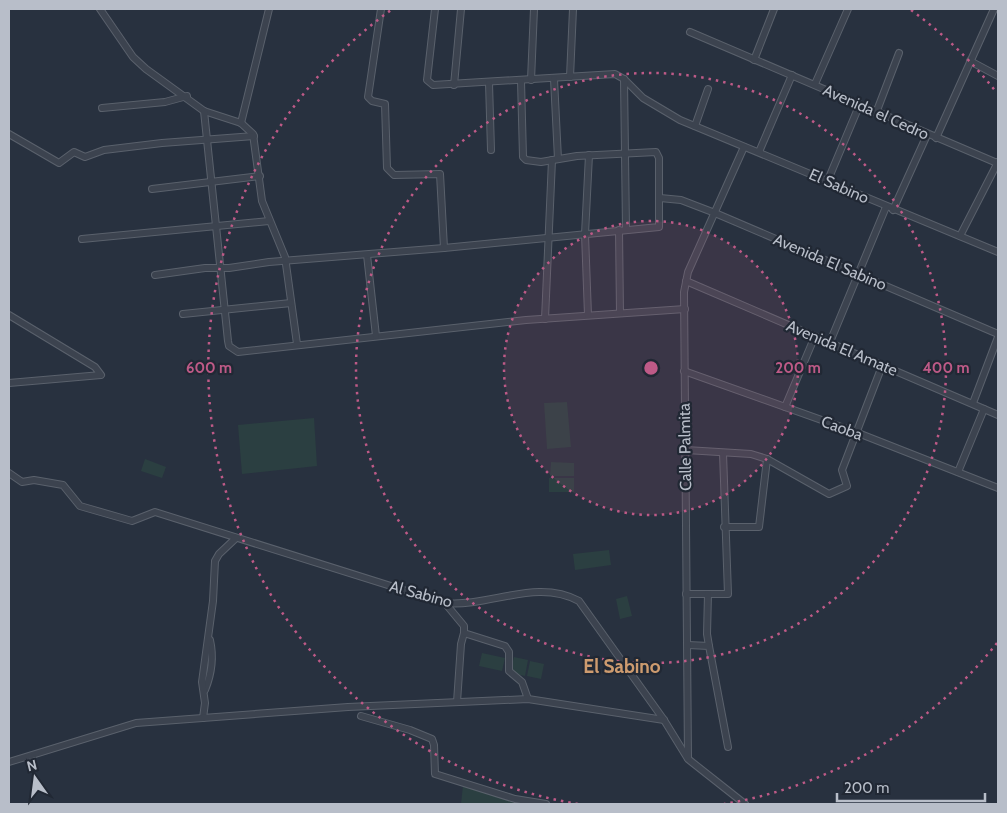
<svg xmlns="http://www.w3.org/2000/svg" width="1007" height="813" font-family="Cabin,sans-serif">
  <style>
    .green { fill: #2b3f41 }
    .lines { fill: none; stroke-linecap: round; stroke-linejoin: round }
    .minor-casing { stroke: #5a616c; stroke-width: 8 }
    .minor { stroke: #3c434f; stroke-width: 6 }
    .ring { fill: none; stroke: #be5a87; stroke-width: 2.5; stroke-dasharray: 2.5 5 }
    .labels { text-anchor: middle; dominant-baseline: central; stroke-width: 4.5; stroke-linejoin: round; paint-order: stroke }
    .street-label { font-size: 16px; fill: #b8bec9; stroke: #212834 }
    .quarter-label { font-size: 19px; font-weight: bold; fill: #cd9b6f; stroke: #212834 }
    .centre { fill: #be5a87; stroke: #212834; stroke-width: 2.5 }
    .ring-label { font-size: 15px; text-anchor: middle; font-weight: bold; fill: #be5a87; stroke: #212834; stroke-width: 4.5; stroke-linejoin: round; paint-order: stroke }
  </style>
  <rect width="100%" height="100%" fill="#28313f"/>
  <g class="green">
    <path d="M567 402 571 447 547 449 544 403Z"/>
    <path d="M314 418 317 466 242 474 238 425Z"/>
    <path d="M145 459 166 467 162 478 141 471Z"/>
    <path d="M551 462 574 463V476H550Z"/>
    <rect x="549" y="478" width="25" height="14"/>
    <path d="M609 550 611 565 575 570 573 554Z"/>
    <path d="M627 596 632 616 620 619 616 599Z"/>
    <path d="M482 653 505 658 502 671 479 666Z"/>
    <path d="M514 657 528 660 525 676 510 673Z"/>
    <path d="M530 661 544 664 541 679 527 676Z"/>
    <path d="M463 785 525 804H461Z"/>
  </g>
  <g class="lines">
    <g class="minor-casing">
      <g id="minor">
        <path d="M100 9 133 57 146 69 204 111 241 123 253 134 262 201 285 257 297 344"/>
        <path d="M381 9 368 97 372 101 385 104 387 168 394 175 440 174 444 248"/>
        <path d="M435 9 427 80 433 85 615 74 624 79 643 98 680 120 998 252"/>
        <path d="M690 32 997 163"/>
        <path d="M754 60 774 9"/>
        <path d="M970 61 998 76"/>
        <path d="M570 77 573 9"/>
        <path d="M554 79 558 159"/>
        <path d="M624 79 626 229"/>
        <path d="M531 80 534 9"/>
        <path d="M489 83 491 150"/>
        <path d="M815 84 848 9"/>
        <path d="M454 85 461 9"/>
        <path d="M102 108 165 102 187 96"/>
        <path d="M204 111 228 341 229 346 238 352 526 320 685 309"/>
        <path d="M876 113 899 53"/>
        <path d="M241 123 269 9"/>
        <path d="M695 126 708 89"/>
        <path d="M9 134 59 163 74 152 85 157 104 150 162 143 254 136"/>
        <path d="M936 138 994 9"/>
        <path d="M759 152 792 75"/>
        <path d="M828 180 859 106"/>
        <path d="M152 189 260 176"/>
        <path d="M660 198 681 200 715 213 998 334"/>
        <path d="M893 210 927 135"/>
        <path d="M619 230 620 313"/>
        <path d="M960 236 998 162"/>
        <path d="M82 239 269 221"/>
        <path d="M367 255 376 336"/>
        <path d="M155 275 205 268H229L269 262 444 248 659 227V158L656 152 577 156 541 162 526 160 523 157 521 81"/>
        <path d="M686 281 998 415"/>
        <path d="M183 314 291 303"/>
        <path d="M9 315 95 367 101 375 9 383"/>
        <path d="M588 315 585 234 589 155"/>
        <path d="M545 319 552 160"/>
        <path d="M830 342 886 207"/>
        <path d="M684 371 858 433 998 488"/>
        <path d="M973 403 998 337"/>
        <path d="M785 407 815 336"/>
        <path d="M686 450 751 454 767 459 829 494 847 486 842 470 882 366"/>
        <path d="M958 472 984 409"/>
        <path d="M9 473 22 482 34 480 63 485 80 506 132 521 155 512 445 603C491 607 536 578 579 601L664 720 688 759 745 804"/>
        <path d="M724 527H759L767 459"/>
        <path d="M686 594H728L723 453"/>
        <path d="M708 594 707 634 709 646"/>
        <path d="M445 603 464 626V633L461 644 457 702"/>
        <path d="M464 633 505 646 509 652V671L522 682 528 699"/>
        <path d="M688 645 709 646 728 747"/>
        <path d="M205 690C212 673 214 658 210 640"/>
        <path d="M361 716 410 730 432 739 434 745 435 774 515 799 546 804"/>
        <path d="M203 718 205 703 202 682 213 601 215 561 219 554 236 538"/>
        <path d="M688 758 684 292 688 272 744 147"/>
        <path d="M9 762 136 723 348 707 528 699 664 720"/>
      </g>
    </g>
    <use href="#minor" class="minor"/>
  </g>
  <circle cx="651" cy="368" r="147" fill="#be5a87" fill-opacity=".12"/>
  <g class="ring">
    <circle cx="651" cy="368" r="147"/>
    <circle cx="651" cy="368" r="295"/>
    <path d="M997 643A442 442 0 0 1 724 804M578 804A442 442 0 0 1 391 10M911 10A442 442 0 0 1 997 93"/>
  </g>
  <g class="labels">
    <g class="street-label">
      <text transform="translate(876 112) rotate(24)">Avenida el Cedro</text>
      <text transform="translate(839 186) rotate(24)">El Sabino</text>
      <text transform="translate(830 262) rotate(23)">Avenida El Sabino</text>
      <text transform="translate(842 348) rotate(23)">Avenida El Amate</text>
      <text transform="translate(842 428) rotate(20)">Caoba</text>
      <text transform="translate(685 447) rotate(-91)">Calle Palmita</text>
      <text transform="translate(421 594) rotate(15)">Al Sabino</text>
    </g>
    <g class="quarter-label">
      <text x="622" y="666">El Sabino</text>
    </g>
  </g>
  <circle cx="651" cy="368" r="8" class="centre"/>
  <g class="ring-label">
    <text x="798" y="373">200 m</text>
    <text x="946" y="373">400 m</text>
    <text x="209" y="373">600 m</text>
  </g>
  <rect width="1007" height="813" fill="none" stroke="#b8bec9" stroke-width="20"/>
  <g transform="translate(35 778) rotate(346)" stroke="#212834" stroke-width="4" paint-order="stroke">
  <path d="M0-4L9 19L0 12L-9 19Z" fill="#b8bec9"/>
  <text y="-8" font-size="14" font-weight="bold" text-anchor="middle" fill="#b8bec9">N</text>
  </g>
  <path d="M837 793v8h148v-8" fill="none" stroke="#b8bec9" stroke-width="2.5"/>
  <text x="844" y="793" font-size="15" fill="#b8bec9" stroke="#212834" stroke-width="4" paint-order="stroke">200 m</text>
</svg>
